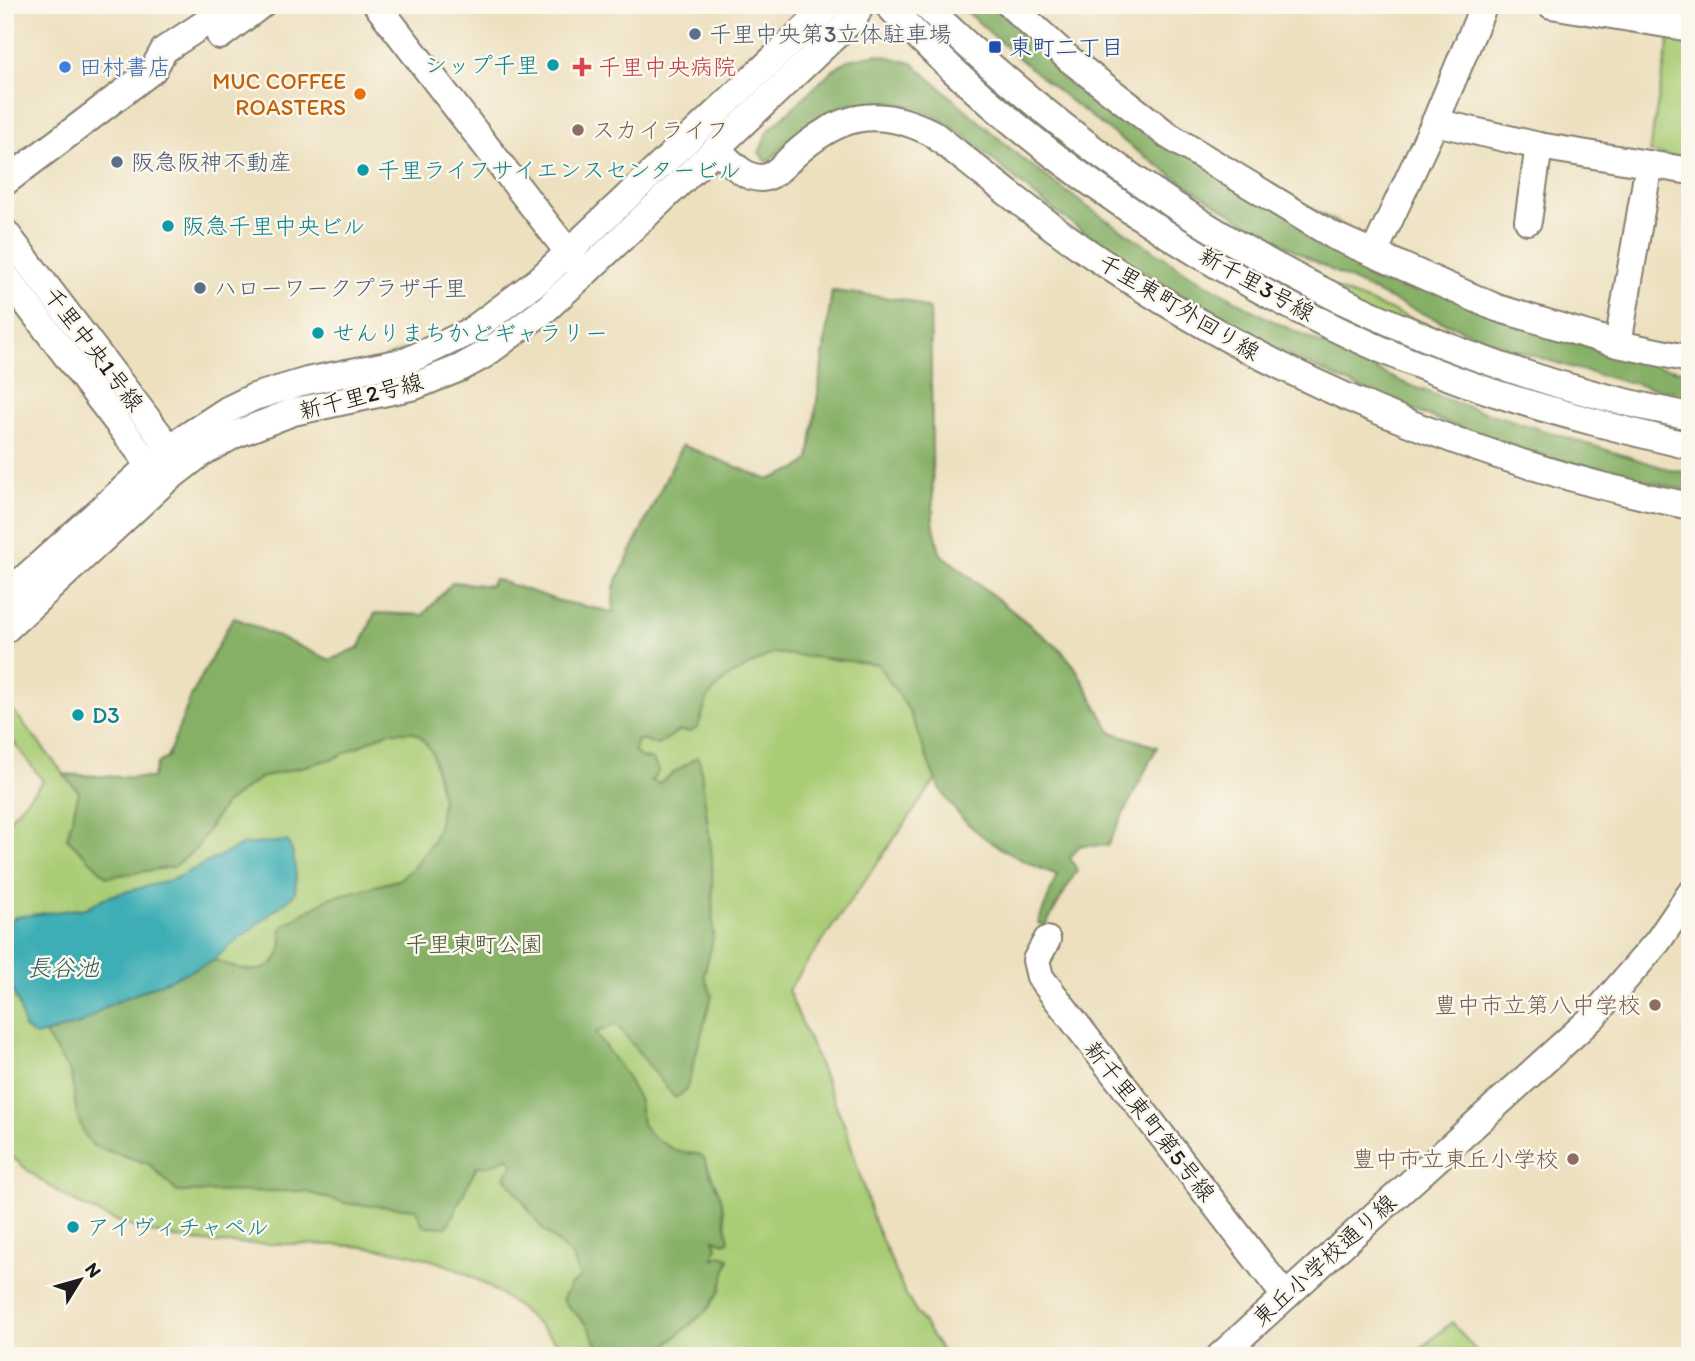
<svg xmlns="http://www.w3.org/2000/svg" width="1695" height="1361" font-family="Itim,'Klee One',sans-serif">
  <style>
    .green { fill: #a9cc75; stroke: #627448; stroke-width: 2 }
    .forest { fill: #86b066; stroke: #516641; stroke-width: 2 }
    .water { fill: #3daeb5; stroke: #2c6568; stroke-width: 2 }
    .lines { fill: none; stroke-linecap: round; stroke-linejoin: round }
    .minor-casing { stroke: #847e6e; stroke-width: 30 }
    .minor { stroke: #fff; stroke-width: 26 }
    .service-dot { fill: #5c6f8a; stroke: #fbf7ec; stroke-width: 2.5 }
    .transit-dot { fill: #1a4fb4; stroke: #fbf7ec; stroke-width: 2.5 }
    .culture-dot { fill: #0f9aa8; stroke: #fbf7ec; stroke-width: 2.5 }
    .shop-dot { fill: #3f7fe0; stroke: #fbf7ec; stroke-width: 2.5 }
    .health-dot { fill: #e0444e; stroke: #fbf7ec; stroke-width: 2.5 }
    .food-dot { fill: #e8710a; stroke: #fbf7ec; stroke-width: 2.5 }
    .education-dot { fill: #8d6e63; stroke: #fbf7ec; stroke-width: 2.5 }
    .labels { text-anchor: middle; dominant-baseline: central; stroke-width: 5; stroke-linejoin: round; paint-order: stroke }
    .service-label { font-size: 23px; fill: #4e5e75; stroke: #fbf7ec; text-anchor: start }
    .transit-label { font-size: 23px; fill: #164399; stroke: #fbf7ec; text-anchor: start }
    .culture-label { font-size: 23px; fill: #0d838f; stroke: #fbf7ec; text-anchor: start }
    .shop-label { font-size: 23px; fill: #366cbe; stroke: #fbf7ec; text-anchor: start }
    .health-label { font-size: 23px; fill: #be3a42; stroke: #fbf7ec; text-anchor: start }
    .food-label { font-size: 23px; fill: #c56008; stroke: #fbf7ec; text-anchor: end }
    .education-label { font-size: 23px; fill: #785e54; stroke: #fbf7ec; text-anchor: end }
    .street-label { font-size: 23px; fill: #1c1c1c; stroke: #fbf7ec }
    .park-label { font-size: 23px; fill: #4d5a3b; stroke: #fbf7ec }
    .water-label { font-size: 24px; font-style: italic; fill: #2b5e61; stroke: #fbf7ec }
  </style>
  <rect width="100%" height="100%" fill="#fbf7ec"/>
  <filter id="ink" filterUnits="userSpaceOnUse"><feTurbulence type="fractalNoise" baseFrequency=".0143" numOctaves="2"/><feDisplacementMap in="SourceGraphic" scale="14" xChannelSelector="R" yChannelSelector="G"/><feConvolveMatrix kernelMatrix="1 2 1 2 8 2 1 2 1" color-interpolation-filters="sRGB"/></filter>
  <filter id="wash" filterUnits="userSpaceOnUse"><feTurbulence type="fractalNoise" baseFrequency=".00686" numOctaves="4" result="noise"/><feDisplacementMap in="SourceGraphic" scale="28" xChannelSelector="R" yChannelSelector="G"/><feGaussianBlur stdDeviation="1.57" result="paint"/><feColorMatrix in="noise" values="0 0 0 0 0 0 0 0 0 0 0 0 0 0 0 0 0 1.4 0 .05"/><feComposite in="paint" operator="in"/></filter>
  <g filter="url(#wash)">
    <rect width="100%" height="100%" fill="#ede0bf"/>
    <g class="green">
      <path d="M1670 34 1690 38V129L1685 159 1649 152Z"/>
      <path d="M1011 100 1204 238 1690 426V435C1644 423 1596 414 1551 399 1390 346 1238 274 1101 174 1070 151 1038 129 1009 102Z"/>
      <path d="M832 291 906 300 930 310 933 522 940 553 1061 650 1075 667 1111 732 1157 747 1107 846 1080 845 1070 858 953 755 788 990 846 1129 874 1222 907 1297 945 1356H569C534 1317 490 1281 441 1263 370 1238 294 1246 220 1243 142 1240 61 1205 5 1150V824L43 781 5 731V700L64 774 152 779 157 764 167 758 191 697 233 617 330 660 360 647 375 613 423 615 453 582 490 586 494 579 559 601 613 612 614 587 682 445 769 480 799 468 809 460Z"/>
      <path d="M539 295 479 345 429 369 234 424 229 421Z"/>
      <path d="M1452 1322 1480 1356H1412Z"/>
    </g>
    <g class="forest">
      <path d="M967 5H993L1087 86 1536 331 1661 367 1690 372V395C1421 348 1161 193 964 9Z"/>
      <path d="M877 54 912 63 1020 157 1086 206 1186 272 1269 319 1402 382 1459 404 1671 470 1690 473V491C1509 455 1332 389 1175 291 1128 262 1082 232 1039 199 1004 172 948 113 906 105 841 92 811 121 767 162L759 153 768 131 832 71 848 60Z"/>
      <path d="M832 291 906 300 930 310 933 522 940 553 1061 650 1075 667 1111 732 1157 747 1107 846 1080 845 1070 858 1077 870 1045 926 1038 923 1057 875C1007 856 958 829 935 778 925 757 920 734 910 713 901 696 888 680 877 664L773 653 729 676 708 697 698 727 690 732 679 731 657 745 643 739 636 742 634 751 640 757 653 760 659 771 651 781 659 783 697 757 700 763 712 856 713 939 704 975 712 995 686 1091 675 1098 616 1024 595 1033 626 1075 639 1101 642 1124 652 1136 676 1151 701 1155 705 1160 721 1198 729 1241 725 1243 714 1239 717 1246 713 1259 721 1255 729 1258 720 1291 708 1309 654 1356H603L588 1326 562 1300 570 1285 580 1278 573 1257 541 1227 505 1176 513 1165 508 1157 490 1166H477L447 1227 423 1226 416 1209 349 1204 303 1191 177 1192 149 1164 93 1146 85 1136 77 1115 71 1074 45 1034 82 1023 107 1006 215 960C236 970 272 981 281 949 283 942 281 934 282 927L329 898 398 880 412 869 432 843 439 824 442 799 432 752 420 736 413 732H388L335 758 260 778 224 805 195 850 173 867 107 877 67 838 79 792 64 775 152 778 157 764 167 758 191 697 233 617 330 660 360 647 375 613 423 615 453 582 490 586 494 579 559 601 613 612 614 587 682 445 769 480 799 468 809 460Z"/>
    </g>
    <path class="water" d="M287 841C295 850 298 884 294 895L209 963 107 1006 82 1023 36 1036 24 1028 19 1005 5 975V928L15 917 86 908 106 897 174 879 242 845Z"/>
  </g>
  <g filter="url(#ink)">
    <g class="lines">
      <g class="minor-casing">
        <g id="minor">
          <path d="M377 5 579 266"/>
          <path d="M888 5C1045 174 1277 321 1495 393 1559 414 1624 430 1690 446"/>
          <path d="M925 5C1136 211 1399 361 1690 416"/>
          <path d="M1010 5 1069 59 1169 136 1334 236 1497 308 1618 344 1690 359"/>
          <path d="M1551 5 1690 28"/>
          <path d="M220 36 261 5"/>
          <path d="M1435 122 1539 146 1690 171"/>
          <path d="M717 149C729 160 743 178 761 178 772 178 783 166 791 158 836 116 875 104 932 133 984 174 1036 217 1092 255 1271 378 1477 463 1690 506"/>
          <path d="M5 182 153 70 164 50 233 5"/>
          <path d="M1528 221 1539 146"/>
          <path d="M5 232 178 459"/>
          <path d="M1374 253 1435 122 1484 5"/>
          <path d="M5 275 158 476"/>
          <path d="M1618 344 1649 164"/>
          <path d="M5 596 169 448 227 410 254 397 307 381 407 361 471 331 539 280 830 5"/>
          <path d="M5 630 163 483 203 452 234 435 293 412 415 386 460 368 484 355 546 309 585 273 855 17 860 5"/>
          <path d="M1047 940 1036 960 1040 977 1285 1296"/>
          <path d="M1220 1356 1592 1018 1658 941 1690 894"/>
        </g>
      </g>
      <use href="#minor" class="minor"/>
    </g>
  </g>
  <g class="service-dot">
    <circle cx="695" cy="34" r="7"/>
    <circle cx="117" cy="162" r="7"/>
    <circle cx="200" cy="288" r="7"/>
  </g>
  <rect class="transit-dot" x="988" y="40" width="14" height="14" rx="3.5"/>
  <g class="culture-dot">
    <circle cx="553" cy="65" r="7"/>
    <circle cx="363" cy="170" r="7"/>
    <circle cx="168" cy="226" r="7"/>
    <circle cx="318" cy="333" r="7"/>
    <circle cx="78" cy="715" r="7"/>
    <circle cx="73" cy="1227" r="7"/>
  </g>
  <circle class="shop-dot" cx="65" cy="67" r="7"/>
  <path class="health-dot" d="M578.5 56.5h7v7h7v7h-7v7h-7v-7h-7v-7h7z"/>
  <circle class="food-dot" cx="360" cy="94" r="7"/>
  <g class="education-dot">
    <circle cx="578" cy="130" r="7"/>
    <circle cx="1655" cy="1005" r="7"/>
    <circle cx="1573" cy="1159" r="7"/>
  </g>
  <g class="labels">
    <g class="service-label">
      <text x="709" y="34">千里中央第3立体駐車場</text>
      <text x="131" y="162">阪急阪神不動産</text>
      <text x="214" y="288">ハローワークプラザ千里</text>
    </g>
    <g class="transit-label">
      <text x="1009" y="47">東町二丁目</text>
    </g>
    <g class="culture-label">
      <text x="539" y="65" text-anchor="end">シップ千里</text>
      <text x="377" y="170">千里ライフサイエンスセンタービル</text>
      <text x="182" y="226">阪急千里中央ビル</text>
      <text x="332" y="333">せんりまちかどギャラリー</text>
      <text x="92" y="715">D3</text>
      <text x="87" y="1227">アイヴィチャペル</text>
    </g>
    <g class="shop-label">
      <text x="79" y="67">田村書店</text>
    </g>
    <g class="health-label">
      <text x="598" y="67">千里中央病院</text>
    </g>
    <g class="food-label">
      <text x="346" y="81">MUC COFFEE<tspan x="346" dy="26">ROASTERS</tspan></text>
    </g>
    <g class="education-label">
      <text x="592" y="130" text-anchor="start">スカイライフ</text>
      <text x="1641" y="1005">豊中市立第八中学校</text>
      <text x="1559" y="1159">豊中市立東丘小学校</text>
    </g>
    <g class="street-label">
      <text transform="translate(1257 284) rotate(29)">新千里3号線</text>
      <text transform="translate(1179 307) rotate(31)">千里東町外回り線</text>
      <text transform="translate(94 349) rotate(53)">千里中央1号線</text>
      <text transform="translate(361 396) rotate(-14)">新千里2号線</text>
      <text transform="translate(1150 1121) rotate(52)">新千里東町第5号線</text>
      <text transform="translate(1324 1260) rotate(-42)">東丘小学校通り線</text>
    </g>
    <g class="park-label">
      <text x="474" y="944">千里東町公園</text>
    </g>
    <g class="water-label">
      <text x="63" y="967">長谷池</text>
    </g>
  </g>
  <rect width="1695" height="1361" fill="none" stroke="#fbf7ec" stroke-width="28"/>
  <g transform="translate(80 1280) rotate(53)" stroke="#fbf7ec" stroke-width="5" paint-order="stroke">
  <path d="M0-5L12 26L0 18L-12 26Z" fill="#1c1c1c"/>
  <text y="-10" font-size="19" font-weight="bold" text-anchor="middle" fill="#1c1c1c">N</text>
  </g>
</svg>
